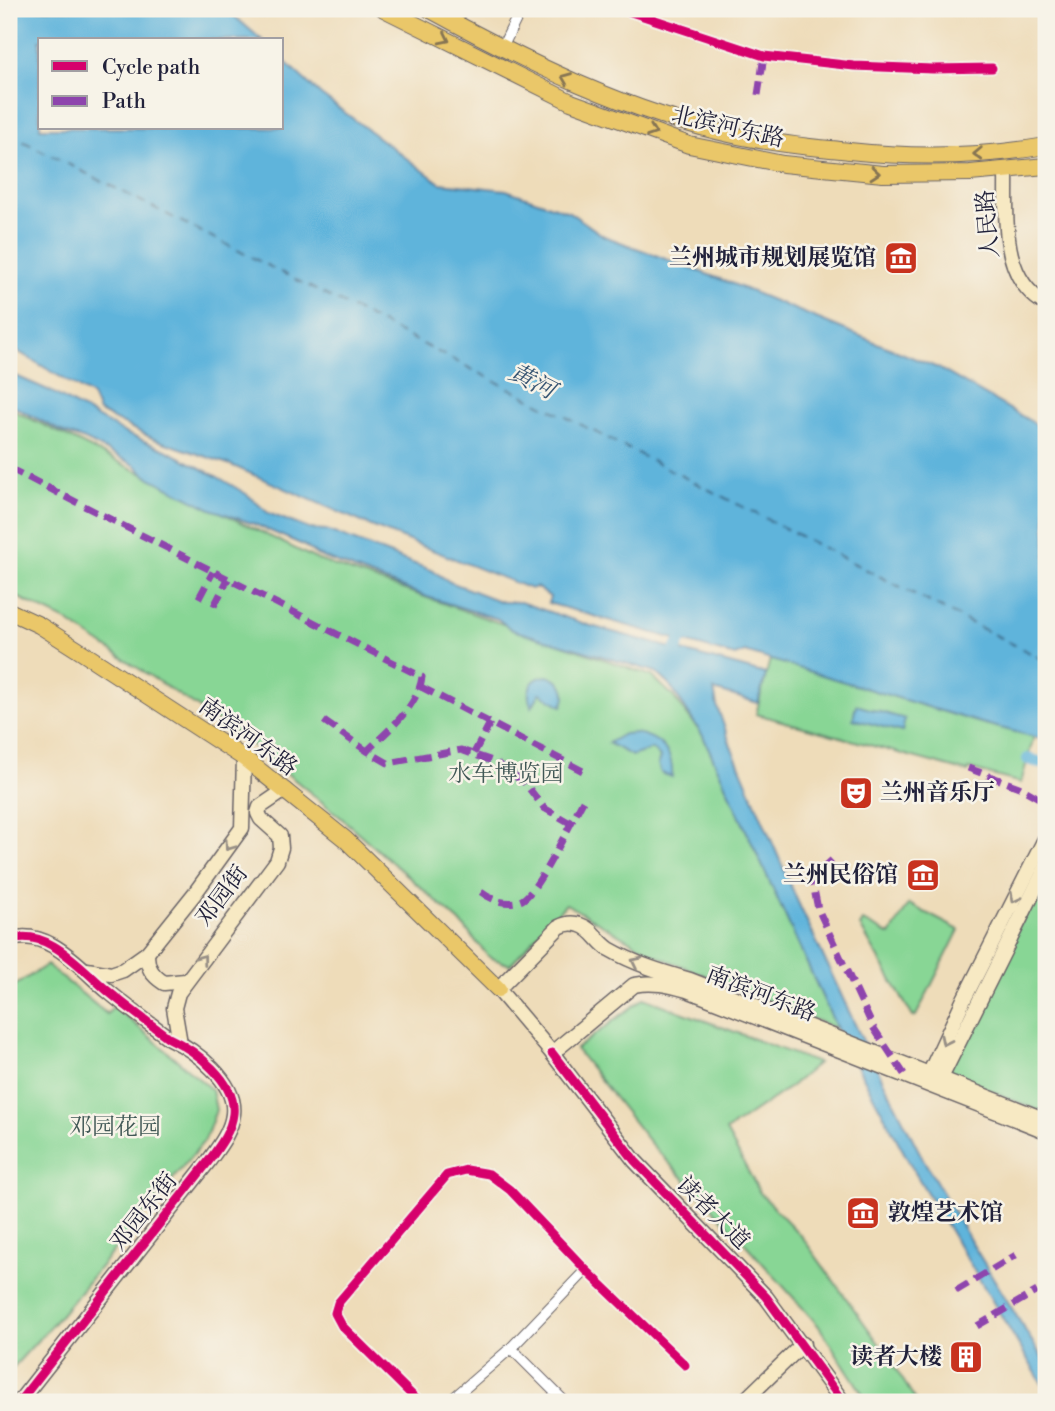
<svg xmlns="http://www.w3.org/2000/svg" width="1055" height="1411" font-family="'Libre Bodoni','Noto Serif SC',serif">
  <style>
    .green { fill: #88d695; stroke: #557c68; stroke-width: 2 }
    .water { fill: #5eb4db; stroke: #406b8b; stroke-width: 2 }
    .lines { fill: none; stroke-linecap: round; stroke-linejoin: round }
    .canal { stroke: #5eb4db; stroke-width: 12 }
    .ferry { stroke: #375573; stroke-width: 2; stroke-dasharray: 9 7; stroke-linecap: butt }
    .street-casing { stroke: #696367; stroke-width: 12 }
    .secondary-casing { stroke: #696367; stroke-width: 17 }
    .primary-casing { stroke: #696367; stroke-width: 18 }
    .street { stroke: #fff; stroke-width: 10 }
    .secondary { stroke: #f7e9c3; stroke-width: 14 }
    .primary { stroke: #eac769; stroke-width: 16 }
    .quiet { stroke: #8e44ad; stroke-width: 7; stroke-dasharray: 14 7; stroke-linecap: butt }
    .cycleway-casing { stroke: #f7f3e8; stroke-width: 13 }
    .cycleway { stroke: #d6006c; stroke-width: 9 }
    .oneway { stroke: #867452 }
    .oneway2 { stroke: #978f86 }
    .labels { text-anchor: middle; dominant-baseline: central; stroke-width: 5; stroke-linejoin: round; paint-order: stroke }
    .street-label { font-size: 23px; fill: #22223b; stroke: #f7f3e8 }
    .poi-label { font-size: 23px; font-weight: bold; fill: #22223b; stroke: #f7f3e8; text-anchor: end }
    .park-label { font-size: 23px; fill: #415856; stroke: #f7f3e8 }
    .water-label { font-size: 24px; font-style: italic; fill: #375573; stroke: #f7f3e8 }
  </style>
  <rect width="100%" height="100%" fill="#f7f3e8"/>
  <filter id="ink" filterUnits="userSpaceOnUse"><feTurbulence type="fractalNoise" baseFrequency=".0143" numOctaves="2"/><feDisplacementMap in="SourceGraphic" scale="14" xChannelSelector="R" yChannelSelector="G"/><feConvolveMatrix kernelMatrix="1 2 1 2 8 2 1 2 1" color-interpolation-filters="sRGB"/></filter>
  <filter id="wash" filterUnits="userSpaceOnUse"><feTurbulence type="fractalNoise" baseFrequency=".00686" numOctaves="4" result="noise"/><feDisplacementMap in="SourceGraphic" scale="28" xChannelSelector="R" yChannelSelector="G"/><feGaussianBlur stdDeviation="1.57" result="paint"/><feColorMatrix in="noise" values="0 0 0 0 0 0 0 0 0 0 0 0 0 0 0 0 0 1.4 0 .05"/><feComposite in="paint" operator="in"/></filter>
  <g filter="url(#wash)">
    <rect width="100%" height="100%" fill="#eedcb9"/>
    <g class="green">
      <path d="M9 408 318 560 652 676 672 695 703 736 837 1029 657 956 566 904 510 965 489 957 460 922 339 816 241 736 65 620 9 593Z"/>
      <path d="M770 659 981 723 1034 736 1021 783 969 769 968 772 756 714Z"/>
      <path d="M1046 873V1114L943 1071Z"/>
      <path d="M909 904 959 930 916 1016 913 1017 860 926 863 921 890 935Z"/>
      <path d="M47 965 107 1014 114 1006 212 1090 216 1110 205 1140 58 1318 9 1372V989Z"/>
      <path d="M644 998 818 1063 791 1086 726 1131 760 1193 802 1237 885 1352 917 1402H868L818 1325 731 1228 651 1144 576 1049Z"/>
    </g>
    <g class="water">
      <path d="M9 9H226L262 40H40V128H282V59L321 95 440 183 506 190 569 212 604 236 728 282 938 368 1046 430V740L981 723 745 652 735 656 548 603 550 597 536 587 531 589 371 526 231 465 154 439 99 412 92 396 9 346Z"/>
      <path d="M9 373 48 390 127 434 166 450 218 477 248 495 268 513 309 529 326 530 433 571 450 582 502 602H520L591 626 766 674 758 703 714 690 717 706 731 746 797 900 859 1033 922 1157 970 1240 1046 1364V1390L914 1171 837 1029 703 736 669 684 656 672 512 630 498 619 427 597 317 555 303 545 254 524 211 509 146 476 135 465 85 440 64 433 9 404Z"/>
      <path d="M547 676C562 680 570 691 562 706L540 693 532 707C524 692 531 677 547 676Z"/>
      <path d="M856 705 905 719 902 732 853 719Z"/>
      <path d="M635 733C660 737 674 752 672 777L661 773 658 764 660 757 652 749 632 756 608 743 624 734Z"/>
    </g>
    <g class="lines">
      <g class="canal">
        <path d="M669 664 687 627"/>
        <path d="M1028 759 1046 764"/>
      </g>
      <path class="ferry" d="M9 134 1046 661"/>
    </g>
  </g>
  <g filter="url(#ink)">
    <g class="lines">
      <g class="street-casing">
        <g id="street">
          <path d="M622 9 764 56 854 66 933 69 992 68"/>
          <path d="M502 48 521 9"/>
          <path d="M511 1348 565 1402"/>
          <path d="M419 1402 342 1326 335 1313 338 1303 447 1175 466 1170 489 1174 510 1190 586 1270 685 1365"/>
          <path d="M449 1402 511 1348 586 1270"/>
        </g>
      </g>
      <g class="secondary-casing">
        <g id="secondary">
          <path d="M1006 170C1007 215 999 278 1046 304"/>
          <path d="M9 940C48 926 82 970 109 992 128 1008 149 1023 169 1038 195 1050 237 1082 233 1114 231 1132 218 1148 208 1162L19 1402"/>
          <path d="M147 953C147 968 152 975 164 983L185 981"/>
          <path d="M87 970 111 974 123 970 147 953 195 893 242 828 244 758"/>
          <path d="M180 1043 174 1008 178 993 277 861 281 848 280 836 261 819 258 813 260 807 285 790"/>
          <path d="M552 1053 634 985C652 981 669 985 687 990L1046 1131"/>
          <path d="M926 1081 964 999 1046 837"/>
          <path d="M937 1086 1046 867"/>
          <path d="M743 1402 803 1344"/>
          <path d="M843 1402 766 1297 635 1161 552 1053 498 989 559 927C566 923 572 922 580 925 593 929 598 942 609 949 635 964 662 972 690 980L1046 1120"/>
        </g>
      </g>
      <g class="primary-casing">
        <g id="primary">
          <path d="M384 9 571 102 689 145 783 164 883 174 970 173 1046 166"/>
          <path d="M429 9C526 62 629 113 738 136 775 144 812 147 849 151 914 158 982 157 1046 146"/>
          <path d="M9 611 39 625 83 653 244 758 345 839 498 989"/>
        </g>
      </g>
      <use href="#street" class="street"/>
      <use href="#secondary" class="secondary"/>
      <use href="#primary" class="primary"/>
      <g class="quiet">
        <path d="M758 95 764 56"/>
        <path d="M9 468 422 677C418 707 387 731 367 751"/>
        <path d="M199 598 213 572"/>
        <path d="M214 606 228 579"/>
        <path d="M421 687 583 771"/>
        <path d="M324 721 367 751 388 763 461 750 495 762 525 783 544 808 570 823"/>
        <path d="M474 753 490 723"/>
        <path d="M968 768 1019 787 1046 802"/>
        <path d="M832 860 812 879 818 909 873 1027 904 1074"/>
        <path d="M481 892C493 901 508 906 522 900 538 892 574 816 585 797"/>
        <path d="M956 1291 1016 1255"/>
        <path d="M977 1326 1037 1291"/>
      </g>
      <g class="cycleway-casing">
        <g id="cycleway">
          <path d="M622 9 764 56 854 66 933 69 992 68"/>
          <path d="M9 940C48 926 82 970 109 992 128 1008 149 1023 169 1038 195 1050 237 1082 233 1114 231 1132 218 1148 208 1162L19 1402"/>
          <path d="M552 1053 635 1161 766 1297 843 1402"/>
          <path d="M419 1402 342 1326 335 1313 338 1303 447 1175 466 1170 489 1174 510 1190 586 1270 685 1365"/>
        </g>
      </g>
      <use href="#cycleway" class="cycleway"/>
    </g>
    <defs><path id="oneway-chevron" d="M-2-3.5L2.5 0L-2 3.5" fill="none" stroke-width="1.6" stroke-linecap="round" stroke-linejoin="round" transform="scale(1.75)"/></defs>
    <g class="oneway">
      <use href="#oneway-chevron" transform="translate(445 39) rotate(26)"/>
      <use href="#oneway-chevron" transform="translate(566 78) rotate(-158)"/>
      <use href="#oneway-chevron" transform="translate(652 132) rotate(20)"/>
      <use href="#oneway-chevron" transform="translate(978 154) rotate(178)"/>
      <use href="#oneway-chevron" transform="translate(875 173) rotate(5)"/>
    </g>
    <g class="oneway2">
      <use href="#oneway-chevron" transform="translate(229 846) rotate(126)"/>
      <use href="#oneway-chevron" transform="translate(1015 898) rotate(117)"/>
      <use href="#oneway-chevron" transform="translate(202 959) rotate(-53)"/>
      <use href="#oneway-chevron" transform="translate(636 962) rotate(-154)"/>
      <use href="#oneway-chevron" transform="translate(945 1041) rotate(116)"/>
    </g>
  </g>
  <defs>
    <g id="museum-square" transform="scale(1.75)"><rect x="-9" y="-9" width="18" height="18" rx="4" fill="#c8321e" stroke="#f7f3e8"/><path d="M0-6L6-3V-2H-6V-3ZM-5-1h2V3h-2ZM-1-1h2V3h-2ZM3-1h2V3H3ZM-6 4H6V6H-6Z" fill="#fff"/></g>
    <g id="theatre-square" transform="scale(1.75)"><rect x="-9" y="-9" width="18" height="18" rx="4" fill="#c8321e" stroke="#f7f3e8"/><path d="M-5-5.5Q0-4 5-5.5V0Q5 5 0 6Q-5 5-5 0ZM-3.3-2.5H-1v1.5H-3.3ZM1-2.5H3.3v1.5H1ZM-2.8 1Q0 5.5 2.8 1Z" fill="#fff"/></g>
    <g id="building-square" transform="scale(1.75)"><rect x="-9" y="-9" width="18" height="18" rx="4" fill="#c8321e" stroke="#f7f3e8"/><path d="M-4-6H4V6H1V3H-1V6H-4ZM-2.5-4.3h1.7v1.8h-1.7ZM.8-4.3h1.7v1.8H.8ZM-2.5-1h1.7V.8h-1.7ZM.8-1h1.7V.8H.8Z" fill="#fff"/></g>
  </defs>
  <g fill-rule="evenodd">
    <use href="#museum-square" x="901" y="258"/>
    <use href="#theatre-square" x="856" y="793"/>
    <use href="#museum-square" x="923" y="875"/>
    <use href="#museum-square" x="863" y="1213"/>
    <use href="#building-square" x="966" y="1357"/>
  </g>
  <g class="labels">
    <g class="street-label">
      <text transform="translate(728 127) rotate(13)">北滨河东路</text>
      <text transform="translate(988 224) rotate(-95)">人民路</text>
      <text transform="translate(248 737) rotate(36)">南滨河东路</text>
      <text transform="translate(222 896) rotate(-53)">邓园街</text>
      <text transform="translate(761 994) rotate(21)">南滨河东路</text>
      <text transform="translate(144 1212) rotate(-52)">邓园东街</text>
      <text transform="translate(713 1213) rotate(45)">读者大道</text>
    </g>
    <g class="poi-label">
      <text x="876" y="258">兰州城市规划展览馆</text>
      <text x="880" y="793" text-anchor="start">兰州音乐厅</text>
      <text x="898" y="875">兰州民俗馆</text>
      <text x="888" y="1213" text-anchor="start">敦煌艺术馆</text>
      <text x="942" y="1357">读者大楼</text>
    </g>
    <g class="park-label">
      <text x="506" y="774">水车博览园</text>
      <text x="115" y="1127">邓园花园</text>
    </g>
    <g class="water-label">
      <text transform="translate(532 382) rotate(27)">黄河</text>
    </g>
  </g>
  <rect width="1055" height="1411" fill="none" stroke="#f7f3e8" stroke-width="35"/>
  <rect x="38" y="38" width="245" height="91" fill="#f7f3e8" stroke="#a29fa3" stroke-width="2"/>
  <rect x="52" y="61" width="35" height="10" fill="#d6006c" stroke="#a29fa3" stroke-width="2"/>
  <text x="102" y="74" font-size="21" fill="#22223b">Cycle path</text>
  <rect x="52" y="96" width="35" height="10" fill="#8e44ad" stroke="#a29fa3" stroke-width="2"/>
  <text x="102" y="108" font-size="21" fill="#22223b">Path</text>
</svg>
